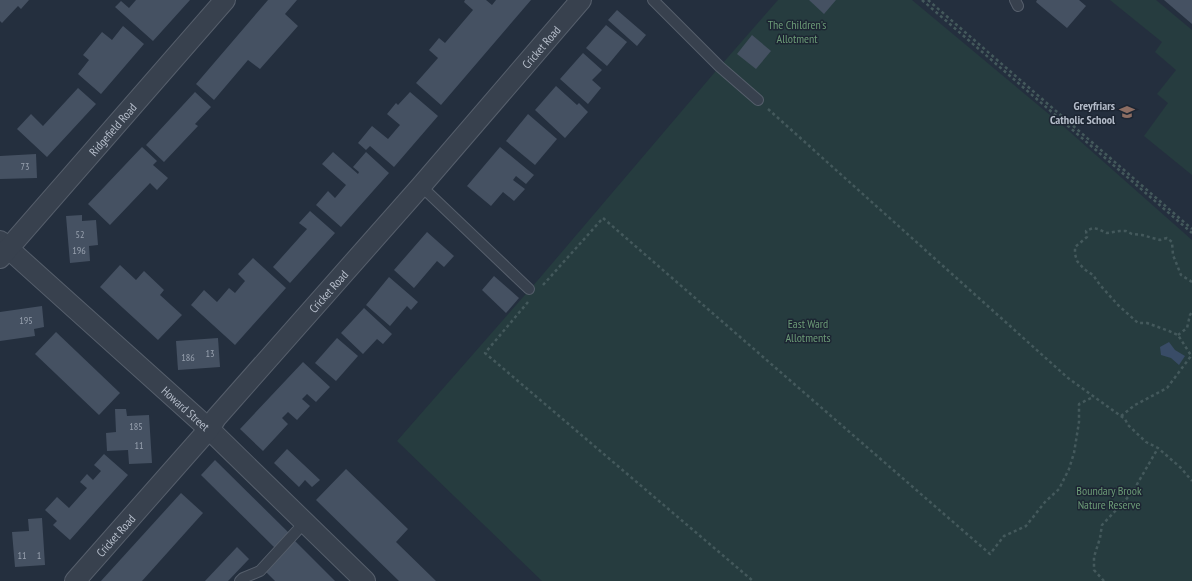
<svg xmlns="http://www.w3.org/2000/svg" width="1192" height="581" font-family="'PT Sans Narrow',sans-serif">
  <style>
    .green { fill: #263c3f }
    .water { fill: #394c67 }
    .building { fill: #455162 }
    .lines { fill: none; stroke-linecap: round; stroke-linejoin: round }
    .service-casing { stroke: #565f6c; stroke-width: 12 }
    .minor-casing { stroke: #565f6c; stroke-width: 22 }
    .path { stroke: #44595c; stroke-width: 2.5; stroke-dasharray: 3 3; stroke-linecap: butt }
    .service { stroke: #38414e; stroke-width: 10 }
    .minor { stroke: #38414e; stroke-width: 20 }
    .labels { text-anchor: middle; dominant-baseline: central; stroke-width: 3; stroke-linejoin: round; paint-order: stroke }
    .number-label { font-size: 10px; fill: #98a1af }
    .park-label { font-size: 12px; fill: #6b9a76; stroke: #1d2633 }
    .street-label { font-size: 12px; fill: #b4bcc9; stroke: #1d2633 }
    .poi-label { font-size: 12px; font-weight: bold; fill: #b4bcc9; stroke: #1d2633; text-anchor: end }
  </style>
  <rect width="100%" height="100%" fill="#242f3e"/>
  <g class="green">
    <path d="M778 0H912L1062 125 1192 240V581H542L397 441 538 280 715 72Z"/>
    <path d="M1110 0H1156L1192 30V175L1144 136 1168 103 1157 94 1176 70 1155 52 1162 42Z"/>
  </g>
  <path class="water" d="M1169 342 1175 350 1185 356 1179 365 1171 358 1161 355 1160 347Z"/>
  <g class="building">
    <path d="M0 0H29L21 9 18 6 2 23 0 21Z"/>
    <path d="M136 0H190L153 41 115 7 121 1 129 8Z"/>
    <path d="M268 0H297L285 14 298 26 260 69 248 60 214 100 196 84Z"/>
    <path d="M465 0H486L492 5 496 0H531L441 105 416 83 438 58 429 50 439 38 445 43 473 10 464 2Z"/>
    <path d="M809 0H836L824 14Z"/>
    <path d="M1037 0H1079L1086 6 1067 28 1036 2Z"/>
    <path d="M1164 0H1192V24Z"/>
    <path d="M617 10 646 35 637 46 608 20Z"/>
    <path d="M606 25 627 42 607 66 586 48Z"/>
    <path d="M123 26 144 44 101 94 78 74 89 60 83 55 102 32 112 40Z"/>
    <path d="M752 35 771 51 756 69 737 54Z"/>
    <path d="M583 53 602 70 592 80 601 88 588 104 560 79Z"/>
    <path d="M556 86 577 105 579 103 588 112 565 138 535 110Z"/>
    <path d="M78 88 96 104 47 157 17 129 31 114 43 126Z"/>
    <path d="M195 92 211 107 195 124 198 126 164 162 146 145Z"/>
    <path d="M410 92 438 116 394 167 370 146 366 150 358 143 372 126 388 139 400 125 387 114 396 103 398 105Z"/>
    <path d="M528 114 557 139 535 165 506 141Z"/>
    <path d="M142 147 157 161 153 165 168 178 157 190 150 183 110 225 88 204Z"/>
    <path d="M500 147 534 175 526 184 516 176 513 180 525 189 514 201 503 192 491 206 467 186Z"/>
    <path d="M333 152 358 174 359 172 353 167 366 152 389 173 341 227 316 205 328 191 335 198 346 185 322 164Z"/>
    <path d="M36 154 37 178 0 179V156Z"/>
    <path d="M310 211 335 233 290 283 273 267 307 229 299 223Z"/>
    <path d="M82 215V221L96 220 98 245 89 246 90 261 70 263 66 216Z"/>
    <path d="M427 232 454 256 444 267 437 261 414 288 394 270Z"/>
    <path d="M253 258 286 288 235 345 191 305 204 290 217 302 229 288 235 293 245 281 238 274Z"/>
    <path d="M120 265 136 280 144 271 164 290 160 295 182 315 158 340 100 287Z"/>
    <path d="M494 276 519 298 506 313 482 290Z"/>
    <path d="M389 277 418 302 411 310 407 306 390 326 366 305Z"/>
    <path d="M42 306 44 327 34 329 35 336 0 341V312Z"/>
    <path d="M364 308 392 334 383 344 377 339 363 354 341 333Z"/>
    <path d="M56 332 120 393 99 415 35 354Z"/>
    <path d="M218 338 220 367 178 370 176 341Z"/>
    <path d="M337 338 358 356 336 381 315 363Z"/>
    <path d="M303 362 330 387 316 402 307 394 302 399 310 406 297 420 288 412 282 418 288 424 263 451 240 429Z"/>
    <path d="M115 409H126L127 416 149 415 152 463 129 464 128 450 107 451 106 433 116 432Z"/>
    <path d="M287 449 320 480 312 487 305 480 299 487 274 463Z"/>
    <path d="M104 454 128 475 70 540 53 525 57 521 45 510 57 497 69 508 87 488 80 482 87 474 93 480 101 471 94 465Z"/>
    <path d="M215 460 290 534 276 549 201 475Z"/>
    <path d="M346 469 408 529 396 542 436 581H399L316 500Z"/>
    <path d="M181 493 203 513 142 581H101Z"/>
    <path d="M42 518 45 565 15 567 12 532 29 531 28 519Z"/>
    <path d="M294 540 335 581H275L264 570Z"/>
    <path d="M237 547 249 559 228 581H205Z"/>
  </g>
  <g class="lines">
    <g class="service-casing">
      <g id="service">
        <path d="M653 0 720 67 758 100"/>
        <path d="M1015 0 1018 6"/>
        <path d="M421 186 529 289"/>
        <path d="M240 581 243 578 260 571 305 522"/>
      </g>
    </g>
    <g class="minor-casing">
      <g id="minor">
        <path id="s1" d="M0 241 209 429 365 581"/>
        <path id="s2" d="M0 258 225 0"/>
        <path id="s3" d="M75 581 209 429 216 418 421 186 581 0"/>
      </g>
    </g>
    <g class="path">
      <path d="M922 0 1192 233"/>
      <path d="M928 0 1192 229"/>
      <path d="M768 109 1068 378 1125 419 1128 425 1146 442 1158 448 1181 468 1192 481"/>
      <path d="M1192 282 1181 275 1173 255 1172 242 1167 238 1160 240 1142 235 1132 234 1126 231H1120L1107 233 1098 229 1093 228 1086 231 1087 237 1075 247V254L1077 261 1084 269 1093 275 1100 285 1118 305 1138 323H1147L1169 331 1178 335 1192 357"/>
      <path d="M543 285 603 218 990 554 1004 536 1026 526 1045 502 1059 489 1069 469 1074 453 1079 422V404L1093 397"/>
      <path d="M528 302 485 353 753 581"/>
      <path d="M1178 335 1187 328 1190 315 1192 312"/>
      <path d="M1121 416 1135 405 1167 388 1191 356"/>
      <path d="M1104 581 1094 570V557L1100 538 1102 525 1132 493 1158 448"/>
    </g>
    <use href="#service" class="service"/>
    <use href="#minor" class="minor"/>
  </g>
  <defs>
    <g id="school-bare" transform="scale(1.2)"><path d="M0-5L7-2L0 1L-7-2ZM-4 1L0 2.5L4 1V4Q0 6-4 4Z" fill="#8d6e63" stroke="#1d2633" stroke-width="2.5" paint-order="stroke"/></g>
  </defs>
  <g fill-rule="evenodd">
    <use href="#school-bare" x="1127" y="112"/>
  </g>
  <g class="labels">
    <g class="number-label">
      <text x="25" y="166">73</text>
      <text x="80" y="234">52</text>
      <text x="79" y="250">196</text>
      <text x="26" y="320">195</text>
      <text x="210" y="353">13</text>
      <text x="188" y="357">186</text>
      <text x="136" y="426">185</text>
      <text x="139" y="445">11</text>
      <text x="22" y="555">11</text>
      <text x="39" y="555">1</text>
    </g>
    <g class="park-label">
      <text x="797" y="24">The Children's<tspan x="797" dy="14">Allotment</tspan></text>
      <text x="808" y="323">East Ward<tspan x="808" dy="14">Allotments</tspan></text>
      <text x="1109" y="490">Boundary Brook<tspan x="1109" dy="14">Nature Reserve</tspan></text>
    </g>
    <g class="street-label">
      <text stroke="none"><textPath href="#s3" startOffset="709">Cricket Road</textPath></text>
      <text stroke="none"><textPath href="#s2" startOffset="171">Ridgefield Road</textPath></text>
      <text stroke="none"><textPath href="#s3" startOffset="385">Cricket Road</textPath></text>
      <text stroke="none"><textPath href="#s1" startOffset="250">Howard Street</textPath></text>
      <text stroke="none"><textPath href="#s3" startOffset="61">Cricket Road</textPath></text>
    </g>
    <g class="poi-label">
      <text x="1115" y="105">Greyfriars<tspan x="1115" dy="14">Catholic School</tspan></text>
    </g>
  </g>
</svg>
